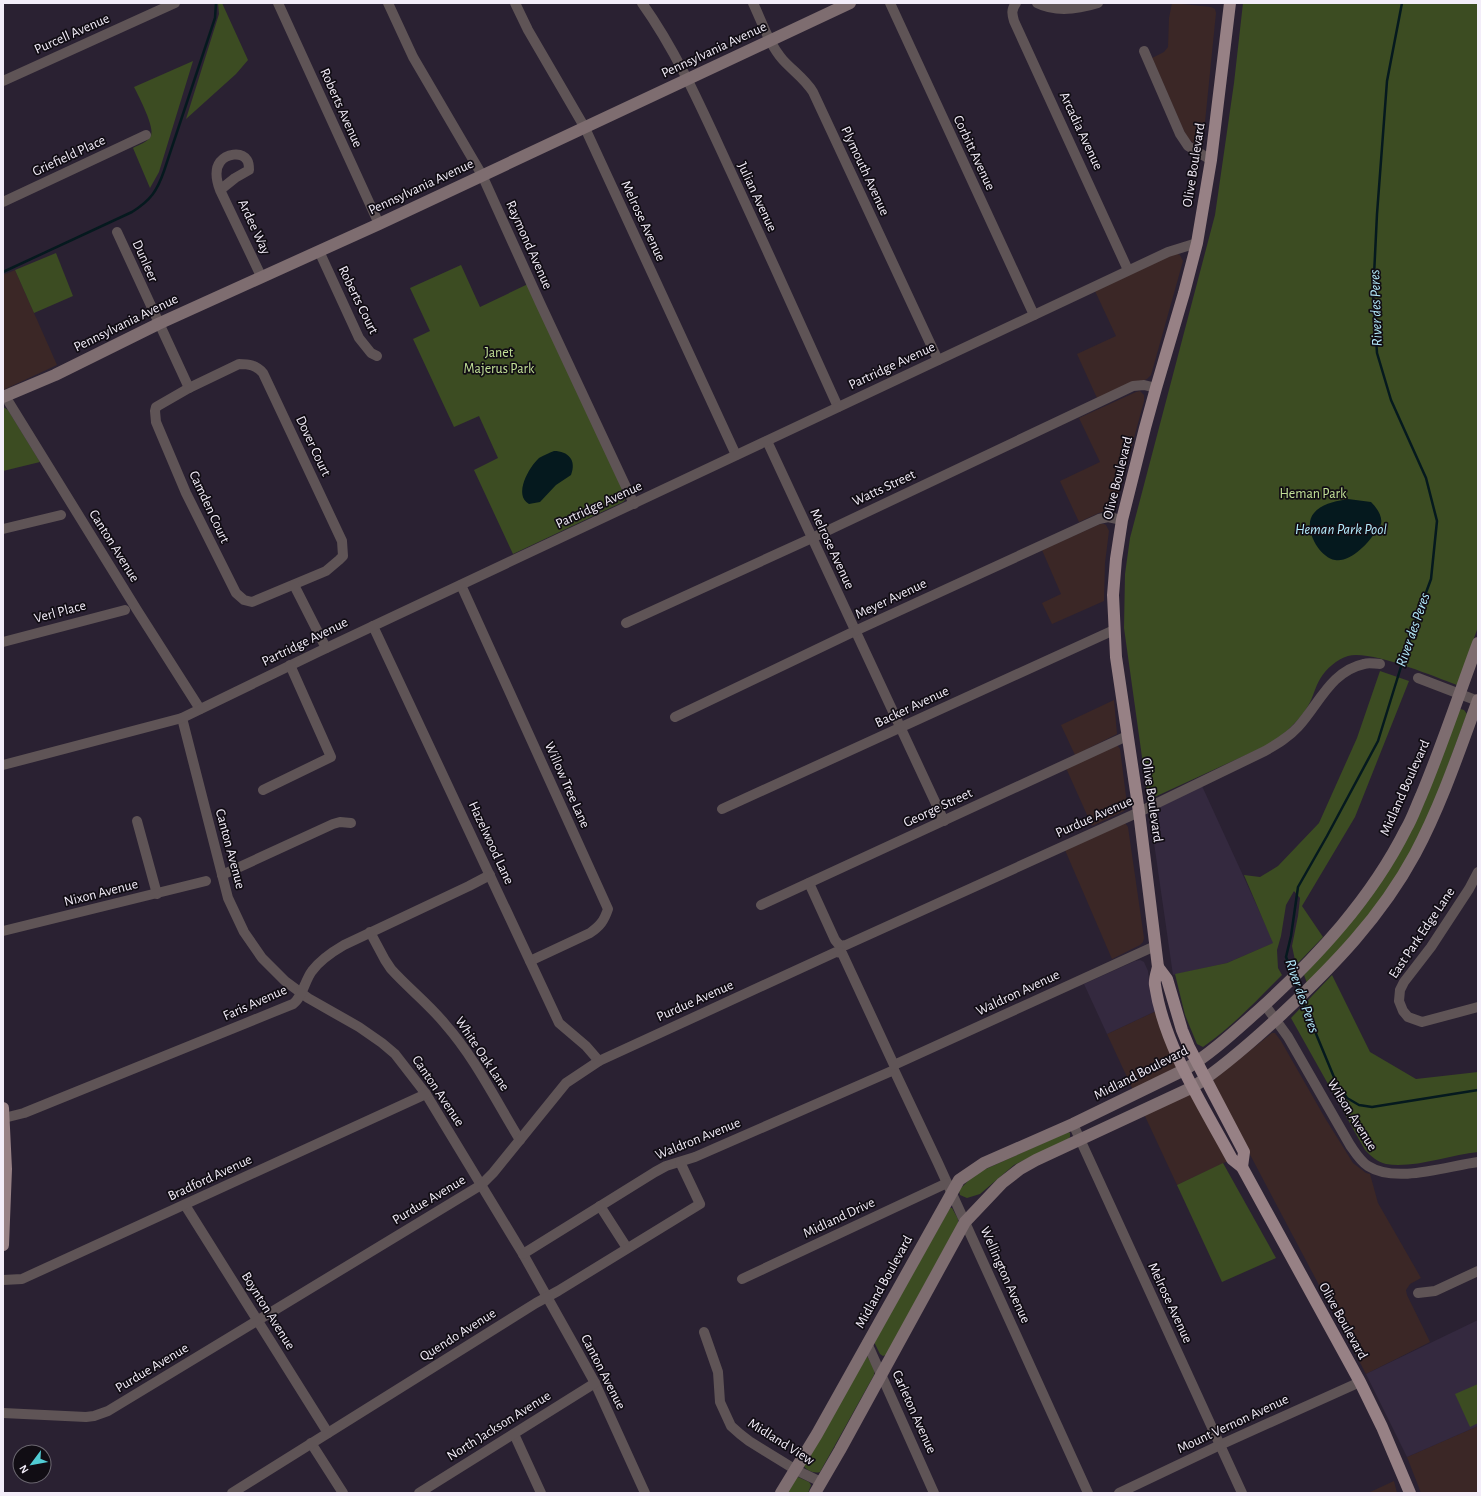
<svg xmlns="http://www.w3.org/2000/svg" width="1481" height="1496" font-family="'Alegreya Sans',sans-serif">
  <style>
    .commercial { fill: #3b2726 }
    .built { fill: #34293f }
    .green { fill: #3c4c22 }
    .water { fill: #05191e }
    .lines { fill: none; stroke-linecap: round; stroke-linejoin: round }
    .stream { stroke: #05191e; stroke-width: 2.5 }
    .street { stroke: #5f5456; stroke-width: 10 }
    .secondary { stroke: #7e6d70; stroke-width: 12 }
    .primary { stroke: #978185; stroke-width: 12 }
    .labels { text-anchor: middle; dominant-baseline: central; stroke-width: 3.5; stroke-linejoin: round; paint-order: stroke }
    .street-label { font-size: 14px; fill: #f3edf9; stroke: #110d14 }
    .park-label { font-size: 14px; fill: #c2e097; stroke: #110d14 }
    .water-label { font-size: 15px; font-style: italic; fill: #b4ebfc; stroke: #110d14 }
  </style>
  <rect width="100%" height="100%" fill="#2a2132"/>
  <g class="commercial">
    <path d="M1172 3 1211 7 1215 9 1216 13 1203 142 1200 145H1196L1187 138 1152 58 1164 52 1168 47 1169 18Z"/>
    <path d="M1176 253 1180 255 1183 261 1151 375 1147 379 1097 398 1077 354 1116 336 1095 291Z"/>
    <path d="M15 270 57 365 3 390V275Z"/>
    <path d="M1140 391 1144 395V401L1116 504 1114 508 1110 510 1099 513 1079 522 1060 481 1100 462 1079 418 1136 392Z"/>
    <path d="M1100 524H1104L1106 525 1109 531 1105 563 1104 601 1052 624 1042 603 1061 594 1042 550Z"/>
    <path d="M1114 700 1117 734 1075 755 1061 725Z"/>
    <path d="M1117 745 1120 749 1127 804 1126 808 1124 811 1092 826 1066 768Z"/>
    <path d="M1125 823 1128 827 1144 938 1143 942 1140 945 1112 959 1065 850Z"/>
    <path d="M1156 1011 1177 1066 1176 1070 1133 1090 1107 1034Z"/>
    <path d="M1272 1033H1275L1281 1041 1325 1118 1353 1163 1366 1173 1370 1174 1378 1203 1421 1278 1410 1284 1406 1290 1407 1295 1430 1342 1366 1374 1246 1147 1213 1080Z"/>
    <path d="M1190 1093 1228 1161 1177 1185 1144 1114Z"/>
    <path d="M1478 1426V1493H1421L1407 1457Z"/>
    <path d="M1394 1481 1397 1493H1368Z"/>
  </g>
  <g class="built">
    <path d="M1202 786 1274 943 1227 963 1173 975 1150 815 1154 810Z"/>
    <path d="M1140 960 1144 962 1148 971 1150 989 1156 1011 1107 1034 1084 984 1135 961Z"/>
    <path d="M1478 1320V1426L1407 1457 1366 1374Z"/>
  </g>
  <g class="green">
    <path d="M218 3H222L248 60 236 74 186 119 219 14Z"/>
    <path d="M1243 3H1478V627L1457 685C1432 676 1371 650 1348 656 1337 659 1326 669 1320 679 1315 687 1313 698 1308 706 1299 721 1287 731 1274 742L1148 800 1124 628 1125 574 1130 538 1215 215 1234 83Z"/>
    <path d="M193 61 159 172 150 188 133 148C138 145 148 142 151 136 155 127 139 97 134 87Z"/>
    <path d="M56 253 73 296 34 313 15 270Z"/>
    <path d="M461 265 480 307 528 284 625 495V500L623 502 513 554 474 470 498 458 479 416 454 427 413 339 430 331 410 288Z"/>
    <path d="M3 407 8 410 40 462 3 471Z"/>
    <path d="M1380 671 1409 681 1355 817 1302 906 1323 937 1296 965 1292 946 1298 916 1300 898 1294 891 1286 905 1281 936 1277 950 1278 968 1282 975C1257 1000 1232 1027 1203 1047L1197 1044 1185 1015 1175 974 1227 963 1273 943 1244 875 1260 877 1278 866 1319 823 1357 738Z"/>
    <path d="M1460 709 1464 710 1467 714C1452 753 1439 794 1420 833 1393 890 1352 939 1307 983L1304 975 1367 899Z"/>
    <path d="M1332 975 1370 1052 1416 1079 1478 1072V1152C1450 1155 1412 1169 1386 1164 1377 1162 1371 1156 1365 1150L1291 1018Z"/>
    <path d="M1068 1132 1070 1133V1137L1068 1139 1014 1165 980 1194 967 1198 960 1195 959 1190 974 1175 979 1172Z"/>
    <path d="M1223 1163 1276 1258 1222 1282 1177 1185Z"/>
    <path d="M950 1208H952L958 1219V1223L886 1355 883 1356 880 1354 874 1342Z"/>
    <path d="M867 1356 875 1370 874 1375 820 1472C814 1474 806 1470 803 1465Z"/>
    <path d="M1478 1384V1423L1470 1427 1455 1394Z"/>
    <path d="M798 1477 809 1482 811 1485 808 1493H786L795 1478Z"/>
  </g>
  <g class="water">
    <path d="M554 451C568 451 577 460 571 475L556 485 540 502 529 504C513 495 529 467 539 458 544 455 549 453 554 451Z"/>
    <path d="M1348 499 1371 502C1376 507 1383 516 1381 524 1380 526 1377 529 1376 531 1369 543 1350 563 1335 560 1318 557 1302 526 1314 513 1322 503 1337 501 1348 499Z"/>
  </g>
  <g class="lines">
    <g class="stream">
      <path d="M3 272 132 212C151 200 157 191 164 171L215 18 216 3"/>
      <path d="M1292 972 1286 957 1291 936 1298 887 1327 836 1378 741 1413 628 1431 579 1437 521 1426 478 1391 400 1377 353 1373 296 1377 214 1387 81 1402 3"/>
      <path d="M1295 981 1299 993"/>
      <path d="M1302 1000 1336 1082 1347 1098 1359 1105 1372 1107 1478 1090"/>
    </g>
    <g class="street">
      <path d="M278 3 379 224"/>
      <path d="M388 3 413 57 482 175 540 303 634 504"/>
      <path d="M515 3 528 30 585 128 736 455"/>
      <path d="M642 3C679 55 704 114 731 172 767 250 803 329 838 407"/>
      <path d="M753 3C762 22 769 44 783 60 793 71 805 79 813 92L938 360"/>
      <path d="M890 3 1034 315"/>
      <path d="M1016 3C1011 10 1012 14 1014 21L1128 270"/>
      <path d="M1037 3C1055 12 1079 9 1098 3"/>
      <path d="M1144 51 1180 134 1188 146 1211 160"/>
      <path d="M3 81 175 3"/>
      <path d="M220 190 235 178 249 170C249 167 249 163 247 160 241 151 226 154 220 162 214 170 217 182 220 190L261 276"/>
      <path d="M3 202 146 135"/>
      <path d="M117 232 189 388"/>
      <path d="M319 251 359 338 371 353 377 356"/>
      <path d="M239 364C249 364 256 365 263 373L342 541 343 556 339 560 326 571 252 602 244 600 236 593 186 493 156 422 155 411 156 407 189 388Z"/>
      <path d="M5 396 137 610 200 709"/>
      <path d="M767 441 944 821"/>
      <path d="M3 529 61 515"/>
      <path d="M294 585 326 648"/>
      <path d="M461 585 608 909C604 921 600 926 590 933L530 961"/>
      <path d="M626 623 812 538 1133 386 1144 385 1156 388"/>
      <path d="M373 626 559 1023 586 1046 599 1061"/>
      <path d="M3 642 125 610"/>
      <path d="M1418 678 1478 701"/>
      <path d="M675 717 855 631 1099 519 1108 517 1122 520"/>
      <path d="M182 718 228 898 244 932 262 958 285 981 308 998 359 1027 382 1043 395 1054 426 1094 523 1254 574 1345 595 1383 645 1493"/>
      <path d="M3 765 182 718 318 652 1168 252 1197 243"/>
      <path d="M263 790 331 757 290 665"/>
      <path d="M722 809 1114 630"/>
      <path d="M137 821 157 894"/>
      <path d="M1478 872 1469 889 1431 947 1404 982 1400 990 1399 1001 1403 1011 1408 1017 1422 1022 1478 1007"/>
      <path d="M222 875 333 824 340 822 351 823"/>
      <path d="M809 883 835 940 840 946 846 945 1139 812 1265 751C1277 744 1289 737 1298 727 1319 704 1331 671 1364 664 1369 662 1375 664 1380 664"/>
      <path d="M761 905 1127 736"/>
      <path d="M3 931 206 881"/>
      <path d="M370 932 385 960 391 969C408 988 429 1004 445 1024 475 1058 496 1101 520 1140"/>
      <path d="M1265 1005 1288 1037 1350 1145C1355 1152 1360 1161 1368 1166 1396 1184 1447 1166 1478 1162"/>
      <path d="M4 1118 24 1113 293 1004C302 998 305 980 312 971 320 960 332 952 344 945L469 886 490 875"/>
      <path d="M1073 1124 1242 1493"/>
      <path d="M185 1205 328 1433"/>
      <path d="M600 1206 627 1248"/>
      <path d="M523 1254 655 1172 666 1166 695 1157 894 1070 938 1163 1088 1493"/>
      <path d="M742 1279 947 1183"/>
      <path d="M3 1280 22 1279 426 1094"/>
      <path d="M1418 1293 1435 1291 1478 1271"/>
      <path d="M704 1332 718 1372 720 1402 731 1426 740 1434 749 1441 796 1470 821 1482"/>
      <path d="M867 1343 934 1493"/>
      <path d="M3 1413 86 1417 94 1416 108 1411 481 1185 493 1173 566 1083 599 1061 836 952 842 953 894 1065 1155 946"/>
      <path d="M514 1434 541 1493"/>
      <path d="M311 1443 343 1493"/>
      <path d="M232 1493 536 1303 558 1291 700 1204 680 1162"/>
      <path d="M419 1493 595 1383"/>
      <path d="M1119 1493 1220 1445 1360 1382"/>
    </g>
    <g class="secondary">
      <path d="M3 397 55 375 158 324 379 224 850 3"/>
      <path d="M781 1493 817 1434 959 1180 984 1163 1073 1124 1184 1070C1212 1053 1235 1031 1260 1009 1317 957 1371 899 1406 829 1412 819 1416 807 1421 796 1442 746 1459 694 1478 643"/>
      <path d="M815 1493 840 1450 965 1222 1002 1183 1020 1169 1036 1160 1193 1087C1225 1066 1254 1040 1282 1014 1334 965 1381 917 1415 854 1441 805 1459 752 1478 700"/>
    </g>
    <g class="primary">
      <path d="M1230 3 1211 160 1197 243 1184 293 1156 388 1145 428 1122 520 1116 559 1113 595 1116 657 1139 812 1158 967C1157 972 1154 979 1155 985 1164 1046 1203 1105 1232 1159L1242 1167 1360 1382 1382 1427 1410 1493"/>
      <path d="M1158 967 1167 979 1182 1030 1189 1047 1244 1152 1242 1167"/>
      <path d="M3 1108 6 1169 3 1245"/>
    </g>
  </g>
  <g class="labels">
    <g class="street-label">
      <text transform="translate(72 34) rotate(-24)">Purcell Avenue</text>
      <text transform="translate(714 50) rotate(-25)">Pennsylvania Avenue</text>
      <text transform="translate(341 108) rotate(66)">Roberts Avenue</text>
      <text transform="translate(1081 131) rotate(65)">Arcadia Avenue</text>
      <text transform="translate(974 153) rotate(65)">Corbitt Avenue</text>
      <text transform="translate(69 156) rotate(-25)">Griefield Place</text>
      <text transform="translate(1194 165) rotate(-81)">Olive Boulevard</text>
      <text transform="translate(865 171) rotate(65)">Plymouth Avenue</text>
      <text transform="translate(421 187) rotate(-25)">Pennsylvania Avenue</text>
      <text transform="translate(757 197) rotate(65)">Julian Avenue</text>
      <text transform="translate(643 221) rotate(65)">Melrose Avenue</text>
      <text transform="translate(254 227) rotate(65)">Ardee Way</text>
      <text transform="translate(529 245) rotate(66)">Raymond Avenue</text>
      <text transform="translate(145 261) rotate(66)">Dunleer</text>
      <text transform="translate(358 300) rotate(64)">Roberts Court</text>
      <text transform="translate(126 323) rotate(-26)">Pennsylvania Avenue</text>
      <text transform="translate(892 366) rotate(-25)">Partridge Avenue</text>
      <text transform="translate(313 446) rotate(65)">Dover Court</text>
      <text transform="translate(1118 478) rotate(-76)">Olive Boulevard</text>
      <text transform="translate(884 488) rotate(-25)">Watts Street</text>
      <text transform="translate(599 505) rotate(-25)">Partridge Avenue</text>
      <text transform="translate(209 507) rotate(65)">Camden Court</text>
      <text transform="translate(114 546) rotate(58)">Canton Avenue</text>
      <text transform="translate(832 549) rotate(65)">Melrose Avenue</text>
      <text transform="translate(891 599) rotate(-25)">Meyer Avenue</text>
      <text transform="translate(60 612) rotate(-15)">Verl Place</text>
      <text transform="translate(305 642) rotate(-26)">Partridge Avenue</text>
      <text transform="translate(912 707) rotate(-25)">Backer Avenue</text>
      <text transform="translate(567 785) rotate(66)">Willow Tree Lane</text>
      <text transform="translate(1405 788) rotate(-66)">Midland Boulevard</text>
      <text transform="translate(1152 800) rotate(82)">Olive Boulevard</text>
      <text transform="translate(938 808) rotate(-25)">George Street</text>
      <text transform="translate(1094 817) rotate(-24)">Purdue Avenue</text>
      <text transform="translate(491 843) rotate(65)">Hazelwood Lane</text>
      <text transform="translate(230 849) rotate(75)">Canton Avenue</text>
      <text transform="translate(101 893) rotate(-14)">Nixon Avenue</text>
      <text transform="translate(1422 933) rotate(-56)">East Park Edge Lane</text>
      <text transform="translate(1018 993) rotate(-25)">Waldron Avenue</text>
      <text transform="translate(695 1001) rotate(-24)">Purdue Avenue</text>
      <text transform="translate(255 1003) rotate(-24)">Faris Avenue</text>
      <text transform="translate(482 1054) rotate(56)">White Oak Lane</text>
      <text transform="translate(1141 1073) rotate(-27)">Midland Boulevard</text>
      <text transform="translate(438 1091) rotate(56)">Canton Avenue</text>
      <text transform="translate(1352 1115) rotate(58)">Wilson Avenue</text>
      <text transform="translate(698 1139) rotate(-22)">Waldron Avenue</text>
      <text transform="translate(210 1178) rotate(-25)">Bradford Avenue</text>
      <text transform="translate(429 1200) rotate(-31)">Purdue Avenue</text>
      <text transform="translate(839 1218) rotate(-25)">Midland Drive</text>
      <text transform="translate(1005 1275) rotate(66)">Wellington Avenue</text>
      <text transform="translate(884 1282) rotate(-61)">Midland Boulevard</text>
      <text transform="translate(1170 1303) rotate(65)">Melrose Avenue</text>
      <text transform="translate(268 1311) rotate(58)">Boynton Avenue</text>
      <text transform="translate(1343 1321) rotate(61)">Olive Boulevard</text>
      <text transform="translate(458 1335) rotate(-32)">Quendo Avenue</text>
      <text transform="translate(152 1368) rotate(-31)">Purdue Avenue</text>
      <text transform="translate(603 1372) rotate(63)">Canton Avenue</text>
      <text transform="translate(914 1412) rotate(66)">Carleton Avenue</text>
      <text transform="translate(1233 1424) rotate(-25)">Mount Vernon Avenue</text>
      <text transform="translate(499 1426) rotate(-32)">North Jackson Avenue</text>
      <text transform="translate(781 1442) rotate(32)">Midland View</text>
    </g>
    <g class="park-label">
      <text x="499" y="353">Janet<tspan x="499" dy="16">Majerus Park</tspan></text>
      <text x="1313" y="494">Heman Park</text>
    </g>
    <g class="water-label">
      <text transform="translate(1376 308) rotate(-92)">River des Peres</text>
      <text x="1341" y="529">Heman Park Pool</text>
      <text transform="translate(1413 630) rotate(-71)">River des Peres</text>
      <text transform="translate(1302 996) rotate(71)">River des Peres</text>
    </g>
  </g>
  <rect width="1481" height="1496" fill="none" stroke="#f3edf9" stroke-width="8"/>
  <g transform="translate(32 1464) rotate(238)"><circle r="19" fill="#110d14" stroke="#6b6770"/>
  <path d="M0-3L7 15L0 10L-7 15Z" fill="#51ccd4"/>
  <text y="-6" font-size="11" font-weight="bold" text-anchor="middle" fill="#f3edf9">N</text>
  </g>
</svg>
